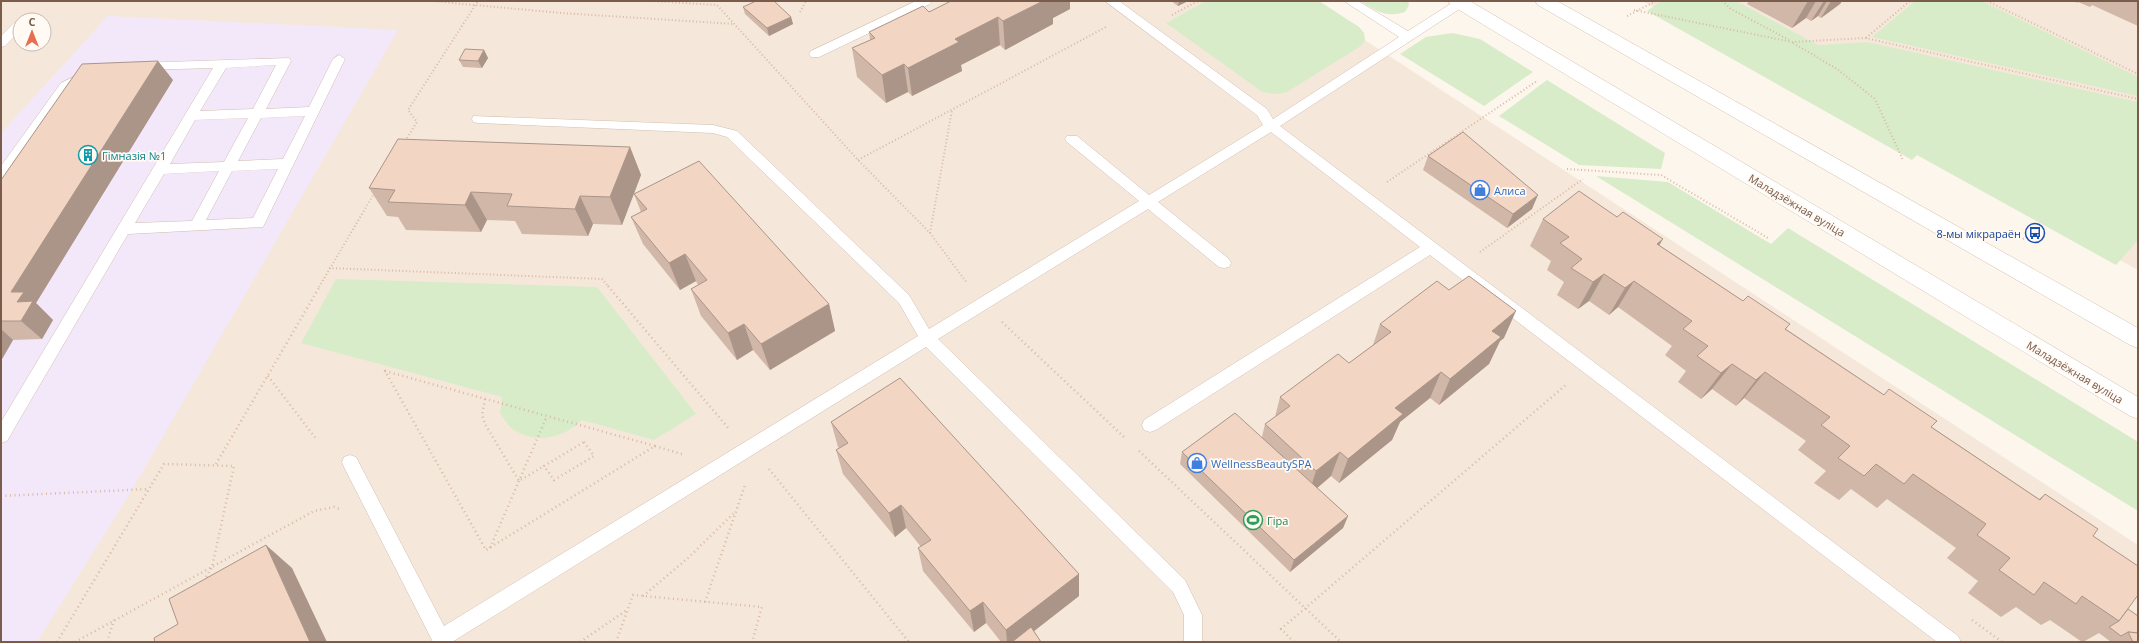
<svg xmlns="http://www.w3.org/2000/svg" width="2139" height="643" font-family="'Open Sans',sans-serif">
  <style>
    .residential { fill: #f5e8da; fill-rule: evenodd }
    .education { fill: #f3e8fa }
    .green { fill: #d8ecc9 }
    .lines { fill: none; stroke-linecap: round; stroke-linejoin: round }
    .service-casing { stroke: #d1beb0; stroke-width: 1 }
    .secondary-casing { stroke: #d6c0b0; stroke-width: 1 }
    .path-far1 { stroke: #d9b8a5; stroke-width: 2; stroke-dasharray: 1 2.5; stroke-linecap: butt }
    .path { stroke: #d9b8a5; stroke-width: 2.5; stroke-dasharray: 1 3.5; stroke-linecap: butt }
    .service { fill: #fff; fill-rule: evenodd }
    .secondary { fill: #fff; fill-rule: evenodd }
    .wall { fill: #d1b7a8 }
    .shaded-wall { fill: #aa9588 }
    .building { fill: #f3d5c3; stroke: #aa9588 }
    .labels { text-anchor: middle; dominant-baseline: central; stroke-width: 3.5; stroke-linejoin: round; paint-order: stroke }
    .culture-label { font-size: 11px; fill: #0d838f; stroke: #fffaf3; text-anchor: start }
    .shop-label { font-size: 11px; fill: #366cbe; stroke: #fffaf3; text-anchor: start }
    .street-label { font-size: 11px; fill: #7a5c4d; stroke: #fffaf3 }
    .transit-label { font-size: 11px; fill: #164399; stroke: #fffaf3; text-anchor: end }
    .leisure-label { font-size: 11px; fill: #27864d; stroke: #fffaf3; text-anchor: start }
  </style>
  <rect width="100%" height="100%" fill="#fdf6ec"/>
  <g class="residential">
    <path d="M1 1H1305L2138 545V642H1ZM20 20H44V44H20Z"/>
    <path d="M1642 1H2138V270Z"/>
  </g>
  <path class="education" d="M108 16 398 30 132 490 37 642H1V133Z"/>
  <g class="green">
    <path d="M1206 1H1319L1359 27 1364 33 1365 40 1361 46 1287 92C1277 95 1270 94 1261 91L1166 23Z"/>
    <path d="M1360 1H1408L1409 5 1405 12C1386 18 1376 11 1360 1Z"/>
    <path d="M1661 1H1736L1818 45 1867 42 2138 102V240L2116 265 1917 155 1912 160 1647 11Z"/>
    <path d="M1915 1H1982L2138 77V96L1872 37Z"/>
    <path d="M1452 33 1480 39 1533 72 1484 106 1400 54 1426 37Z"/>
    <path d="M1547 80 1665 153 1661 169 1579 165 1499 116Z"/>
    <path d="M1596 176 1668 182 1771 244 1788 228 2135 440 2138 442V511Z"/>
    <path d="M336 279 597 287 696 414 654 440 582 420C562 439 535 445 511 428 507 424 503 417 500 413L502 397 301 343Z"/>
  </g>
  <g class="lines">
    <g class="service-casing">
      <g id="service">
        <path d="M916 1H932L930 4 819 57H811L809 54 811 51Z"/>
        <path d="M1105 1H1119L1267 109 1273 119 1399 37 1344 1H1358L1408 31 1455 1H1465L1466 3 1464 6 1280 126 1958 636 1961 642H1937L1430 255 1156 430 1150 432 1144 430 1142 425 1144 420 1420 247 1271 132 1158 202 1229 259 1231 263 1229 267 1224 268 1219 267 1148 209 938 339 1185 580 1202 615V642H1184V615L1173 592 926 347 452 642H433L344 467 342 462 344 457 350 455 356 457 444 626 918 336 899 303 727 137 713 133 478 123 473 122 472 119 473 116 713 125 737 131 909 295 929 329 1139 201 1067 142 1065 139 1067 136H1077L1149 195 1263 125 1257 115Z"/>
        <path d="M20 20V31L5 46 1 47V36L16 21Z"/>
        <path d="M339 55 345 59 263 227 128 234 7 441 1 443V422L213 68 141 70 137 69 135 66 137 63 289 58 291 61 266 109 309 107 333 59ZM276 65 253 109 200 111 226 68ZM305 116 283 159 238 161 261 118ZM248 118 224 162 170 164 195 120ZM278 169 253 218 206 220 232 171ZM219 171 192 221 135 223 164 174Z"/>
        <path d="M85 71 89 72 91 75 89 78 69 89 6 179 1 181V166L61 83Z"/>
      </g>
    </g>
    <g class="secondary-casing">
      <g id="secondary">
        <path d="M1448 1H1470L2138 397V419L2130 416 1451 5Z"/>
        <path d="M1535 1H1557L2138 328V348L2130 345 1538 5Z"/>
      </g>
    </g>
    <g class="path-far1">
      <path d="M431 1 561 13 734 24"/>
      <path d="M651 1 717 5 858 160 930 233 967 283"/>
      <path d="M1722 1 1731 9 1789 40"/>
      <path d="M1987 1 2138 74"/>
      <path d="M1634 10 1792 42 1865 38 2138 99"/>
      <path d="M800 12 806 1"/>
      <path d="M1172 15 1198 1"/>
      <path d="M1627 16 1656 1"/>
      <path d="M1866 38 1910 1"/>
      <path d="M1793 43 1837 69 1875 99 1903 160"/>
      <path d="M405 141 417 122 408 110 478 1"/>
      <path d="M858 160 1106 27"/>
      <path d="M1567 169 1661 175 1768 238"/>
      <path d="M1387 182 1537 81"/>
      <path d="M930 233 952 110"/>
      <path d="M2023 239 2035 233"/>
      <path d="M1480 252 1583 179"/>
      <path d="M329 268 602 279 609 287"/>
      <path d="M319 287 375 192"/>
    </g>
    <g class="path">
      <path d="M608 286 729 429"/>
      <path d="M1002 322 1124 437"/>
      <path d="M385 371 655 446 486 550Z"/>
      <path d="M268 376 317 440"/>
      <path d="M485 399 482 415 485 424 519 481 544 466"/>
      <path d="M584 442 594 456 554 480 544 466Z"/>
      <path d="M655 446 685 455"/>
      <path d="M1139 451 1341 642"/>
      <path d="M216 464 320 286"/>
      <path d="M769 469 909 642"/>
      <path d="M1 496 149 489"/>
      <path d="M490 548 547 416"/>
      <path d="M643 596 688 558 734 513"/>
      <path d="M705 602 745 485"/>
      <path d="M1972 620 2002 642"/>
      <path d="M57 642 164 464 234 466 212 567 205 579"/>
      <path d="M75 642 314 511 334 507 342 510"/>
      <path d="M107 642 114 620"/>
      <path d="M580 642 627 610"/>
      <path d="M616 642 633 595 762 607 752 642"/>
      <path d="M1294 642 1281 629 1567 384"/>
    </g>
    <use href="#service" class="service"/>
    <use href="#secondary" class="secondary"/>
  </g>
  <g class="wall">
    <path d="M951 1H1070V9L1053 18V24L1005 50 1000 45 961 65 962 71 912 96 908 92 886 103 857 77 852 48 870 40 869 32 929 12Z"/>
    <path d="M1171 1H1188L1178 6Z"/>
    <path d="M1749 1H1842L1840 4 1821 18 1818 16 1811 21 1806 18 1792 28 1747 4Z"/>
    <path d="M2074 1H2138V26L2092 5 2090 7 2078 2 2077 3Z"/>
    <path d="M743 7 791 17 793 24 769 36 745 14Z"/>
    <path d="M484 50 488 58 482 68 463 67 459 60Z"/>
    <path d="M173 80 36 303 53 320 42 339 13 340 2 359H1V180Z"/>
    <path d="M630 147 641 175 622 225 593 224 588 236 522 234 515 221 487 220 481 232 406 230 398 217 387 216 369 188Z"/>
    <path d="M1428 156 1532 209 1507 228 1423 170Z"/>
    <path d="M634 194 829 304 835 331 770 370 753 350 737 360 701 316 691 289 698 285 696 281 680 290 643 244 631 217 641 212Z"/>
    <path d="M1543 219 1659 245 1743 301 1790 324 1786 329 2039 499 2045 494 2093 536 2128 609 2138 642H2110H2111L2099 633 2083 642H2082L2050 620 2041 625 2016 607 2001 617 1968 593 1978 581 1947 558 1956 548 1887 499 1877 508 1851 489 1839 500 1814 483 1826 471 1798 450 1806 441 1744 398 1736 406 1712 389 1701 399 1678 382 1686 371 1665 355 1672 346 1618 307 1609 315 1589 301 1578 309 1557 295 1564 282 1547 270 1551 261 1530 246Z"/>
    <path d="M1380 324 1504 338 1500 341 1489 364 1439 405 1430 398 1400 422 1392 440 1339 483 1331 476 1317 488 1348 516 1343 528 1290 572 1180 464 1182 452 1262 437 1265 424 1275 417 1280 397 1349 363 1373 345Z"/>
    <path d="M831 422 1079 574V596L1034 631 1041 642H1001L986 623 974 632 923 571 918 548 921 547 906 528 895 537 843 474 836 450 839 448 838 447Z"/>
  </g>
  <g class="shaded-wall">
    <path d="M1043 1H1070V9L1053 18V24L1005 50 1003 21Z"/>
    <path d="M1179 1H1188L1178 6Z"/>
    <path d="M1808 1H1816L1806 18 1792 28Z"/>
    <path d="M1824 1H1827L1818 16 1811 21Z"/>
    <path d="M1831 1H1842L1840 4 1821 18Z"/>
    <path d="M791 17 793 24 769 36 767 28Z"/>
    <path d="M998 17 1000 45 961 65 962 71 912 96 908 68 955 39Z"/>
    <path d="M484 50 488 58 482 68 478 61Z"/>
    <path d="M158 61 173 80 36 303 53 320 42 339 21 321 17 302 11 292Z"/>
    <path d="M904 64 908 92 886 103 882 75Z"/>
    <path d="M630 147 641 175 622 225 610 197Z"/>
    <path d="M471 192 487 220 481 232 465 205Z"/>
    <path d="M1538 195 1532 209 1507 228 1513 214Z"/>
    <path d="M580 196 593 224 588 236 575 209Z"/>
    <path d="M1663 239 1647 266 1657 244Z"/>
    <path d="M685 254 696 281 680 290 669 263Z"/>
    <path d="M1604 274 1589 301 1578 309 1593 282Z"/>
    <path d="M1634 281 1618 307 1609 315 1625 288Z"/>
    <path d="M829 304 835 331 770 370 761 344Z"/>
    <path d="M1516 311 1504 338 1500 341 1489 364 1439 405 1450 379 1492 331Z"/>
    <path d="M744 324 753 350 737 360 728 333Z"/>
    <path d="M1 329 13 340 2 359 1 358Z"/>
    <path d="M1732 364 1712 389 1701 399 1721 373Z"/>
    <path d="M1441 372 1430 398 1400 422 1392 440 1339 483 1348 459 1395 408Z"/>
    <path d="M1765 372 1744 398 1736 406 1756 380Z"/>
    <path d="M1340 452 1331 476 1308 496 1316 471Z"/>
    <path d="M901 505 906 528 895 537 889 513Z"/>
    <path d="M1348 516 1343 528 1290 572 1294 560Z"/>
    <path d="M266 545 292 568 327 642H310Z"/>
    <path d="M1079 574V596L1020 642H1007L1006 630Z"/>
    <path d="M983 602 986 623 974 632 970 611Z"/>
  </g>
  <g class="building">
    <path d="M756 1H774L791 17 767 28 743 7Z"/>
    <path d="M951 1H1043L1003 21 998 17 955 39 959 42 908 68 904 64 882 75 852 48 875 38 869 32 923 6 929 12Z"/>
    <path d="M465 49 484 50 478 61 459 60Z"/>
    <path d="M158 61 11 292H24L17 302 33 301 21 321H1V180L82 64Z"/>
    <path d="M1463 132 1538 195 1513 214 1428 156Z"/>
    <path d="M398 139 630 147 610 197 580 196 575 209 507 206 512 194 471 192 465 205 388 202 395 190 369 188Z"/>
    <path d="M699 161 829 304 761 344 744 324 728 333 691 289 707 280 685 254 669 263 631 217 647 209 634 194Z"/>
    <path d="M1579 191 1617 217 1623 212 1663 239 1657 244 1743 301 1748 296 1790 324 1785 329 1884 395 1889 389 1937 421 1931 427 2040 500 2045 494 2098 529 2093 536 2138 566V595L2119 621 2082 596 2076 604 2044 582 2034 595 1999 570 2010 558 1977 535 1986 524 1913 474 1904 484 1876 464 1864 476 1838 458 1850 446 1821 425 1830 417 1765 372 1756 380 1732 364 1721 373 1697 356 1708 346 1683 329 1692 321 1634 281 1625 288 1604 274 1593 282 1571 268 1582 259 1560 243 1569 237 1543 219Z"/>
    <path d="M1469 276 1516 311 1492 331 1501 337 1450 379 1441 372 1395 408 1403 414 1348 459 1340 452 1316 471 1265 424 1290 406 1280 397 1338 354 1349 363 1391 332 1380 324 1437 281 1449 290Z"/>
    <path d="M900 378 1079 574 1006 630 983 602 970 611 918 548 931 540 901 505 889 513 836 450 848 443 831 422Z"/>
    <path d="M1235 413 1348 516 1294 560 1182 452Z"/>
    <path d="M266 545 310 642H155L154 638 178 624 169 599Z"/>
    <path d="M2128 609 2138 616V633L2128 632 2121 636 2109 627 2119 621Z"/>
    <path d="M1031 627 1041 642H1012Z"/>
    <path d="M2128 632 2138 633V642H2133Z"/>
  </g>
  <defs>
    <g id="building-ring" transform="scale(1)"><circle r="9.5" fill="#fffaf3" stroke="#0f9aa8" stroke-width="1.5"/><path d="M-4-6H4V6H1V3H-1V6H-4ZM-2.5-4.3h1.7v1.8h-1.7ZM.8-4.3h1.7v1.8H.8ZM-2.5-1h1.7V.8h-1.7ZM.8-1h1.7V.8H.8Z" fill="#0f9aa8"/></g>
    <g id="shop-ring" transform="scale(1)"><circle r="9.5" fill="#fffaf3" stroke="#3f7fe0" stroke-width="1.5"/><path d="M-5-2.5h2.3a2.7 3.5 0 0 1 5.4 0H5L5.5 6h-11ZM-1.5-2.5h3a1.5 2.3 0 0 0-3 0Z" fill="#3f7fe0"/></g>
    <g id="bus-ring" transform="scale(1)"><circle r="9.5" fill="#fffaf3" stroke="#1a4fb4" stroke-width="1.5"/><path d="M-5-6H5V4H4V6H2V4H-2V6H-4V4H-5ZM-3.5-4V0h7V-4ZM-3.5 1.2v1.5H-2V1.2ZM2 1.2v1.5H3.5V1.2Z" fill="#1a4fb4"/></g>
    <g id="stadium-ring" transform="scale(1)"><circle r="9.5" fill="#fffaf3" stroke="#2e9e5b" stroke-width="1.5"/><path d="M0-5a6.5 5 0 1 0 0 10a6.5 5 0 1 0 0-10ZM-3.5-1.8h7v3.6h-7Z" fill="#2e9e5b"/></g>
  </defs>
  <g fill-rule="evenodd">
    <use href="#building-ring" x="88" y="155"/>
    <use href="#shop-ring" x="1480" y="190"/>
    <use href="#bus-ring" x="2035" y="233"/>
    <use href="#shop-ring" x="1197" y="463"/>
    <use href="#stadium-ring" x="1253" y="520"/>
  </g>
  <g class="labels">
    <g class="culture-label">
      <text x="102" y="155">Гімназія №1</text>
    </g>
    <g class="shop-label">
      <text x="1494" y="190">Алиса</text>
      <text x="1211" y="463">WellnessBeautySPA</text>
    </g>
    <g class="street-label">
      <text transform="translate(1797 205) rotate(31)">Маладзёжная вуліца</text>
      <text transform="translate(2075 372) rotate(31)">Маладзёжная вуліца</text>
    </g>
    <g class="transit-label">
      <text x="2021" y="233">8-мы мікрараён</text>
    </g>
    <g class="leisure-label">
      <text x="1267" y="520">Гіра</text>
    </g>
  </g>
  <rect width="2139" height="643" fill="none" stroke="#7a5c4d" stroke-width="4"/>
  <g transform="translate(32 32)"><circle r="19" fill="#fffaf3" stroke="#cabbb1"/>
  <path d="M0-3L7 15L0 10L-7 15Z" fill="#e76f51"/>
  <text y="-6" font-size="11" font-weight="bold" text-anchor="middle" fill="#7a5c4d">С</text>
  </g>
</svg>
